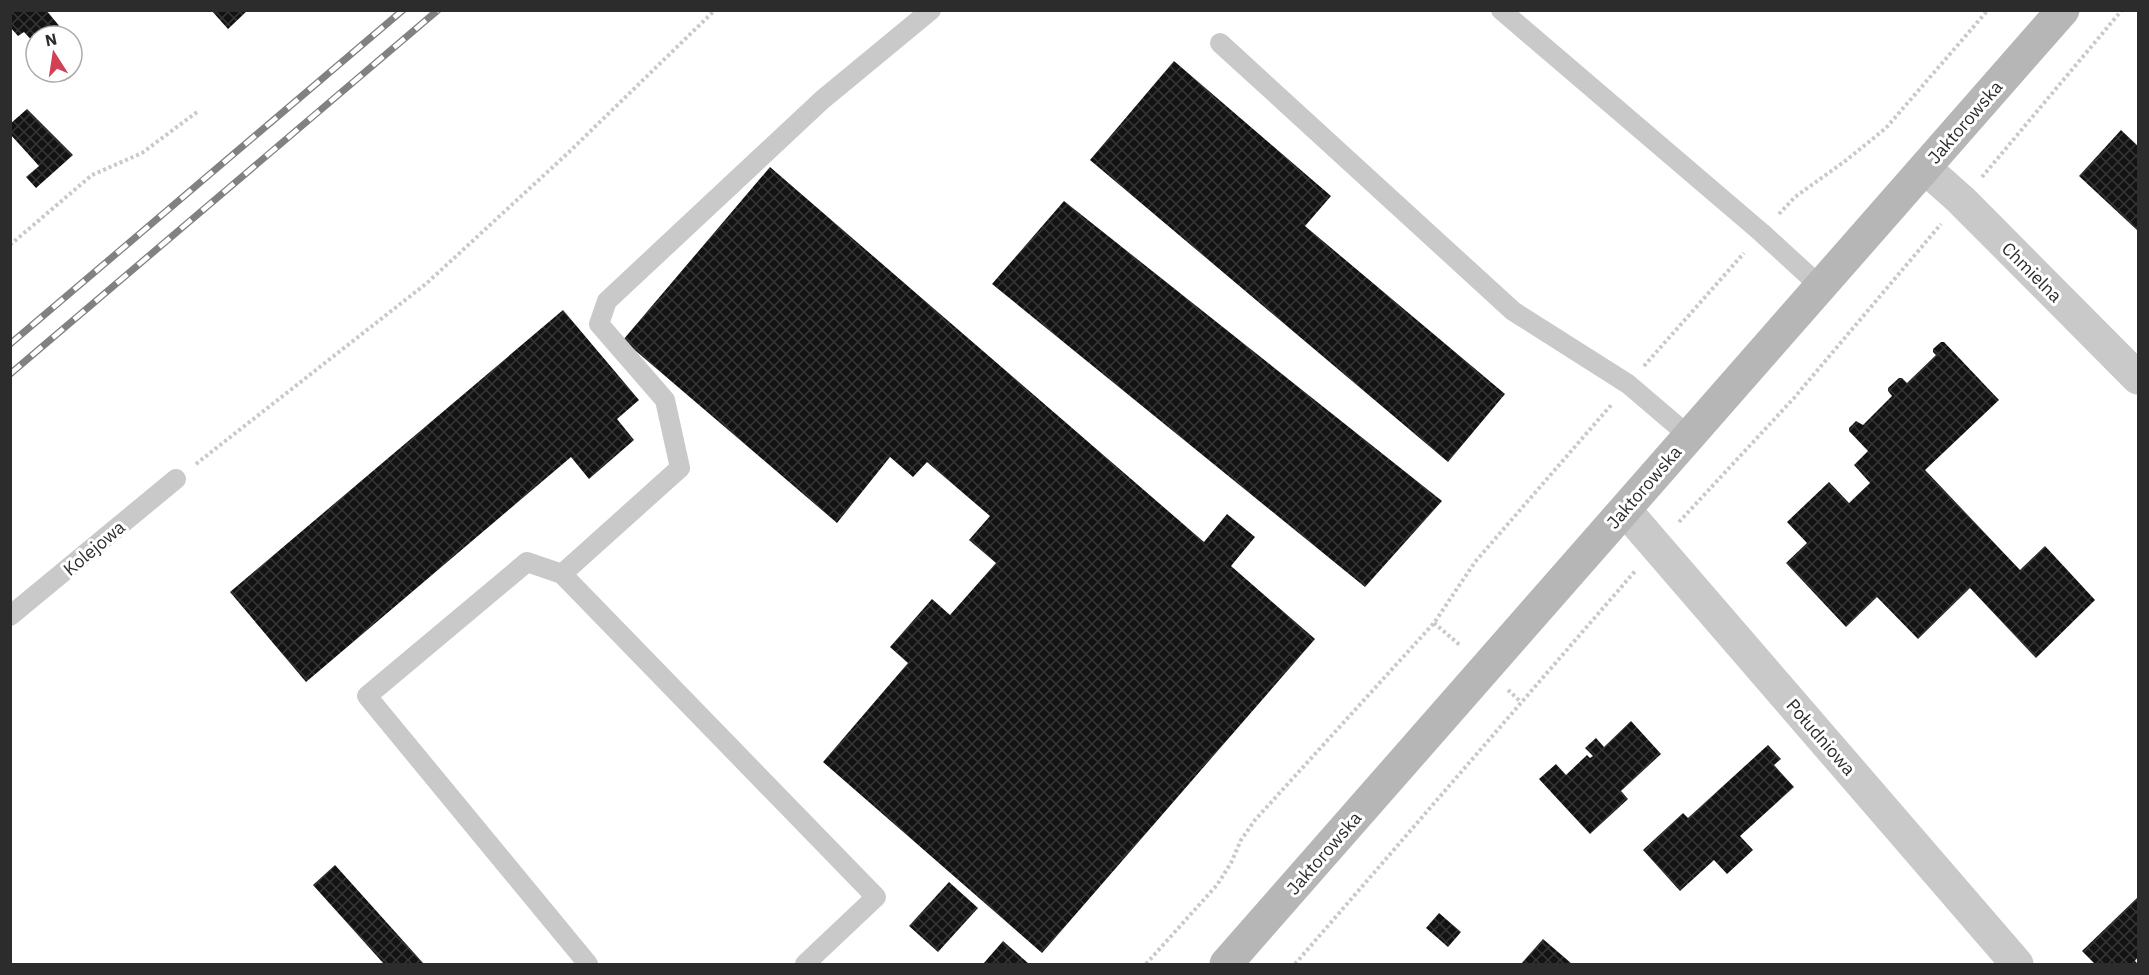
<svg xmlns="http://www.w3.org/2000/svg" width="2149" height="975" font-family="'IBM Plex Sans',sans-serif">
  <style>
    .building { fill: url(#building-cross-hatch) }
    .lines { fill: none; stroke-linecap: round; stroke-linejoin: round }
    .path { stroke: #c9c9c9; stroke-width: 4; stroke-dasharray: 3 3; stroke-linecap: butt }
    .lane { stroke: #c9c9c9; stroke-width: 20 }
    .street { stroke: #c9c9c9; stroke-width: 33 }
    .secondary { stroke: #b6b6b6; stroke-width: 33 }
    .rail-casing { stroke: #818181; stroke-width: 7 }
    .rail { stroke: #fff; stroke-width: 4.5; stroke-dasharray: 14; stroke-linecap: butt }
    .labels { text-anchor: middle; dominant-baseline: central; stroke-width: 6; stroke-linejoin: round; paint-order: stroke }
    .street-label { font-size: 18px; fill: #2c2c2c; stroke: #fff }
  </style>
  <defs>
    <pattern id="building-cross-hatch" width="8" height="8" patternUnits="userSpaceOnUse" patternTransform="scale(1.5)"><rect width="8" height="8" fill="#131313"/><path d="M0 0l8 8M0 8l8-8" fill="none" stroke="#363636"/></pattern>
  </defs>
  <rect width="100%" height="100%" fill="#fff"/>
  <g class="building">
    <path d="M10 10H46L61 28 53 36H36V45L24 32 18 36 10 27Z"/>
    <path d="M211 10H248L228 29Z"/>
    <path d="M1174 61 1331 196 1305 226 1505 394 1448 462 1090 160Z"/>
    <path d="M27 109 73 155 36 188 26 177 39 166 10 134V124Z"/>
    <path d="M2121 130 2138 146V231L2079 176Z"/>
    <path d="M770 167 1204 542 1227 514 1255 537 1231 566 1315 639 1042 953 823 762 908 663 890 647 932 599 950 615 996 563 969 540 990 516 927 462 913 477 890 457 837 523 623 340Z"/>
    <path d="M1064 201 1442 501 1365 587 992 284Z"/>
    <path d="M563 310 639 400 617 419 634 440 589 479 571 457 306 682 230 592Z"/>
    <path d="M1941 342H1944L1999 400 1925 470 2020 570 2045 546 2095 600 2036 658 1970 588 1918 639 1877 597 1846 627 1786 563 1807 543 1787 522 1829 482 1849 503 1870 483 1854 465 1868 451 1849 431V428L1856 421 1863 425 1892 396 1888 391V388L1899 378H1902L1907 383 1936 355 1933 352V349Z"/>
    <path d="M1631 721 1661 754 1621 791 1628 799 1590 834 1539 779 1556 764 1566 775 1587 755 1590 758 1593 756 1585 748 1596 738 1604 747Z"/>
    <path d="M1768 745 1781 759 1774 765 1794 787 1740 836 1753 850 1727 874 1714 860 1680 891 1643 850 1683 813 1688 818Z"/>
    <path d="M335 865 424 964H384L313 885Z"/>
    <path d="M949 882 978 908 938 952 909 926Z"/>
    <path d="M2138 897V957L2135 961 2138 964H2095L2082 951Z"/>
    <path d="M1439 913 1461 932 1448 947 1426 928Z"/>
    <path d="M1543 939 1572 964H1521Z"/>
    <path d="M1003 941 1029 964H983Z"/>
  </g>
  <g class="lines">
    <g class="path">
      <path d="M1982 177 2122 10"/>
      <path d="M1779 214 1795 197 1844 162 1886 128 1988 10"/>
      <path d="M10 245 92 175 142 153 197 112"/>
      <path d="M1644 366 1744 253"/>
      <path d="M196 464 427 283 568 153 715 10"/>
      <path d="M1679 522 1794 398 1941 224"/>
      <path d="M1434 623 1461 646"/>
      <path d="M1508 690 1521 702"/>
      <path d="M1146 964 1217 885 1231 863 1241 840 1255 820 1434 623 1475 562 1612 404"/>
      <path d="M1295 964 1636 570"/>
    </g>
    <g class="lane">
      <path d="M1501 10 1762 233 1821 287"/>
      <path d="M1220 43 1513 311 1628 384 1689 436"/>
      <path d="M562 574 680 468 665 400 599 324 607 301 822 100 931 10"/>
      <path d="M10 616 176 479"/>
      <path d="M588 964 367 696 527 562 562 574 876 897 805 964"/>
    </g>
    <g class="street">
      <path d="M1925 168 1961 200 2138 378"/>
      <path d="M1625 510 2017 964"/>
    </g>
    <path class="secondary" d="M1226 964 2063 10"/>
    <g class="rail-casing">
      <g id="rail">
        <path d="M10 344 403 10"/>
        <path d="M10 374 438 10"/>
      </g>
    </g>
    <use href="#rail" class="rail"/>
  </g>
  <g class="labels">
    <g class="street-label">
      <text transform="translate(1965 122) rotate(-49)">Jaktorowska</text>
      <text transform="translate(2032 272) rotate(45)">Chmielna</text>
      <text transform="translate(1644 487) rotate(-49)">Jaktorowska</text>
      <text transform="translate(94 548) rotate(-40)">Kolejowa</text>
      <text transform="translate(1821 737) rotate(49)">Południowa</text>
      <text transform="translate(1324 853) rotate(-49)">Jaktorowska</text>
    </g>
  </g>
  <rect width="2149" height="975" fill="none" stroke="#2c2c2c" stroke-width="24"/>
  <g transform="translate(54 54) rotate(348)"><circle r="28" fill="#ffffff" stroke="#ababab" stroke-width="1.5"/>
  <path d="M0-4.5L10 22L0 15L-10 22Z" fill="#d24055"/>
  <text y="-9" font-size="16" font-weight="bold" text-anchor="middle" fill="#2c2c2c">N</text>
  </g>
</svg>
